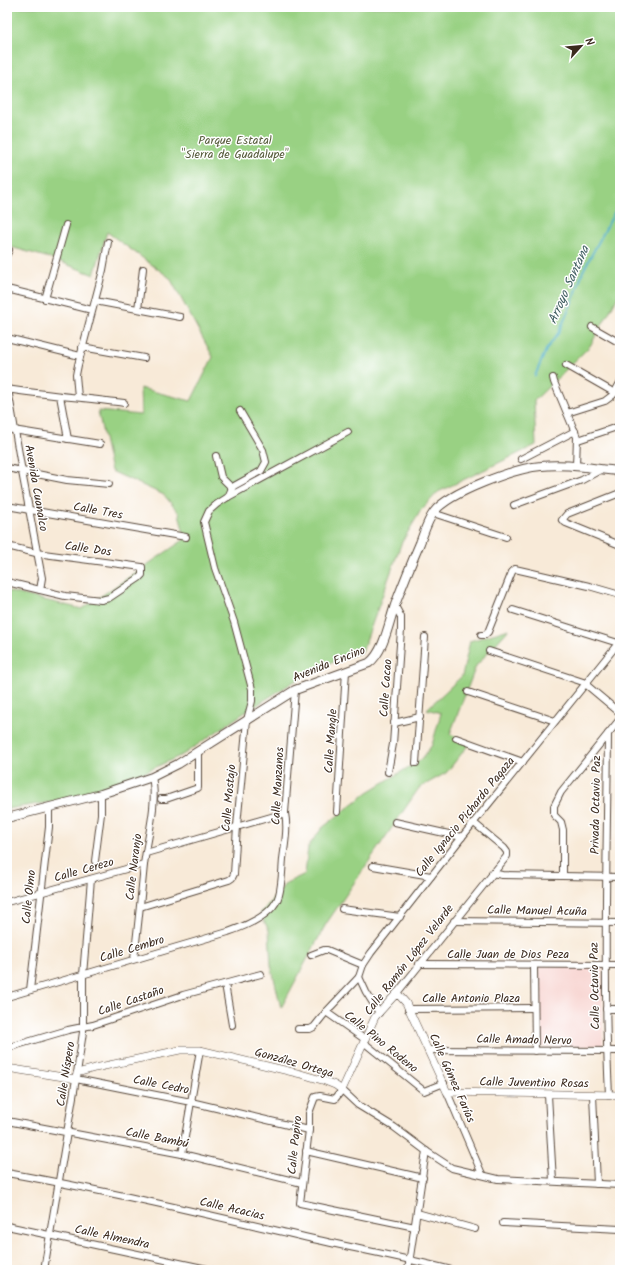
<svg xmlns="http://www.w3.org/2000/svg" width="627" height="1277" font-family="Kalam,sans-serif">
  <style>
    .built { fill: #f7d0cc }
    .green { fill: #99d183; stroke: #6a7e50 }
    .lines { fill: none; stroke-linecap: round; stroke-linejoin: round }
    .stream { stroke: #4aadc9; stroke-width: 2 }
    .minor-casing { stroke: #57473a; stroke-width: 8 }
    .tertiary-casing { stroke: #57473a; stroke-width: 8 }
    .secondary-casing { stroke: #57473a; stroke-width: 10 }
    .minor { stroke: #fff; stroke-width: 6 }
    .tertiary { stroke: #fff; stroke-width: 7 }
    .secondary { stroke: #fff; stroke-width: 8 }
    .labels { text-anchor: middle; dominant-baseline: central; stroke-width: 3; stroke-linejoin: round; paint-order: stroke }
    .park-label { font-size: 12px; fill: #575c3c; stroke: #fff }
    .street-label { font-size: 12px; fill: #3b2a1e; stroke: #fff }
    .water-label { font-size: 13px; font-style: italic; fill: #415e62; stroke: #fff }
  </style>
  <rect width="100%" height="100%" fill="#fff"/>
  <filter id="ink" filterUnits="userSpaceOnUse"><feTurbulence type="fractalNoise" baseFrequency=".025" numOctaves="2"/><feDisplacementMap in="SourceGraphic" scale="8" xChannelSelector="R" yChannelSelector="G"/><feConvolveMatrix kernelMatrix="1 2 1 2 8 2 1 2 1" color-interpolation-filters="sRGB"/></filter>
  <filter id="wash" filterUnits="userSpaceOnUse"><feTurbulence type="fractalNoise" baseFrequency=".012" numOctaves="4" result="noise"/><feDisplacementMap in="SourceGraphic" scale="16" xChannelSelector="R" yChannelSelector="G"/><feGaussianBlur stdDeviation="0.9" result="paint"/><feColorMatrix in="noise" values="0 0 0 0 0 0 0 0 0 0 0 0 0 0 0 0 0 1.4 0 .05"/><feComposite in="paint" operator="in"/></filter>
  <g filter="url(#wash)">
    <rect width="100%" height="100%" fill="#f8ead8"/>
    <path class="built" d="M602 964 603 1046 541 1047 539 966Z"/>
    <g class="green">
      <path d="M7 7H620V293L590 346 534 401 536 445 438 492 421 510 401 544 362 652 328 664 295 681 241 715 184 754 96 795 7 809V591L82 609 185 539 179 513 164 495 111 471 98 411 141 415 140 388 191 401 213 357 170 278 107 232 94 275 53 259 7 246Z"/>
      <path d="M509 629 476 666 450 734 470 743 446 773 419 788 326 924 281 1008 271 965 269 930 260 914 286 883 305 874 308 847 322 828 368 792 422 759 432 745 441 713 427 709 462 676 470 641Z"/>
    </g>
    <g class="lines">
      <path class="stream" d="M535 376 546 350 559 332 575 295 583 271 620 202"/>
    </g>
  </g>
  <g filter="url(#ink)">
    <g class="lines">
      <g class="minor-casing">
        <g id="minor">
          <path d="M7 254 9 250"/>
          <path d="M7 289 92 310"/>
          <path d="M45 299 66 225"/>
          <path d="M95 301 180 317"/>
          <path d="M138 309 143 269"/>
          <path d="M592 327 620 343"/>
          <path d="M7 338 80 356"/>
          <path d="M82 347 144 358"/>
          <path d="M566 365 615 393"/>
          <path d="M553 378 554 382 577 437 576 466"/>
          <path d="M7 389C46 395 85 398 124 403"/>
          <path d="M8 389 22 472 42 578 40 590"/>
          <path d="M60 396 68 439"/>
          <path d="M78 397 76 375 78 365 103 270 108 242"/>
          <path d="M567 413 605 401 613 395 620 383"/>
          <path d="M7 429 100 444"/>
          <path d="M578 440 620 426"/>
          <path d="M216 456 221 477 232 488"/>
          <path d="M521 459 575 431"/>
          <path d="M7 468 67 480 109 484"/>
          <path d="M620 493 567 514 562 520 566 523 620 545"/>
          <path d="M228 497 232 488 234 486 261 471 266 462 263 450 240 411"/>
          <path d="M514 505 582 480 602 469"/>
          <path d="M7 506 186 537"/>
          <path d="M433 513 506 537"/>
          <path d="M7 546 36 553 142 567V575L139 578 109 598 101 600 65 596 7 582"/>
          <path d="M513 610 618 643"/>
          <path d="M481 635H485L488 632 512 572 515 569 589 586 620 595"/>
          <path d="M489 651 583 682 620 713"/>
          <path d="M468 692 555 721"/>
          <path d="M394 723 420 717"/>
          <path d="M608 734C607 854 603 975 609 1095"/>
          <path d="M456 738 523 762"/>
          <path d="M416 763 425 637"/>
          <path d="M388 772 393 744 401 630V617L395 606"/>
          <path d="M161 799H166L198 788V752"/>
          <path d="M337 812 346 671"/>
          <path d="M395 822 462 837"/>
          <path d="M146 853 285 813"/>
          <path d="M95 861 101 814V794"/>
          <path d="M373 866 431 876"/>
          <path d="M492 873 502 875 620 877"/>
          <path d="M563 876V830L561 822 554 815V806L561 792 620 719"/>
          <path d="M7 902 144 864"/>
          <path d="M140 907 229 880 232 878 234 874 237 826 247 720 252 701V689L234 622 215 568 204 522 209 511 217 504 228 497 348 432"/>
          <path d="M342 909 400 917"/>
          <path d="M454 921 620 923"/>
          <path d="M311 955 324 950H327L363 965"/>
          <path d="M134 959C138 928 141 896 144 865 147 838 158 804 152 777"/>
          <path d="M419 964 620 965"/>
          <path d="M534 965 535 1051"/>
          <path d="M359 977 366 992 379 1013"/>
          <path d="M225 984 232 1025"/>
          <path d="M30 990 49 827V807"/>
          <path d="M397 993 507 856V852L504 848 474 823"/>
          <path d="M7 997 228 932C246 926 274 915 279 895 282 884 282 870 283 859 285 843 288 828 285 813L295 690"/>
          <path d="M408 1009 534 1008"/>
          <path d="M606 1009H620"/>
          <path d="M326 1012 363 1038 367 1045 424 1091 444 1083"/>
          <path d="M298 1029H310L314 1027 326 1012 359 977 363 965 371 953 462 837 620 641"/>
          <path d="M7 1048 68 1030 93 1025 183 995 261 974"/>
          <path d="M428 1050 620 1051"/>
          <path d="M77 1073 83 1032V975L91 879"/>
          <path d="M447 1092 482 1174"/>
          <path d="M548 1095 553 1181"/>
          <path d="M593 1095 597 1184"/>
          <path d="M7 1121 182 1154 302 1183"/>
          <path d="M306 1151 423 1178"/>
          <path d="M182 1154 200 1050"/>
          <path d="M7 1173C103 1190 197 1212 292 1234 345 1247 399 1256 452 1270"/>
          <path d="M417 1213 475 1229"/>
          <path d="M503 1223 620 1229"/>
          <path d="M7 1226 212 1270"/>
          <path d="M415 1227 300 1203 309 1130V1113L315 1097 320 1096 335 1099 342 1090 358 1105 394 1127 426 1151 452 1168 498 1179 620 1185"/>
          <path d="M44 1270 76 1079 191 1102 309 1130"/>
          <path d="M408 1270 426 1151"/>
        </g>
      </g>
      <g class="tertiary-casing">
        <path id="tertiary" d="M7 1068 76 1079 77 1073 95 1068 180 1050H200L301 1074 325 1081 335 1085 342 1090 375 1017 397 993 406 1003 447 1092 620 1095"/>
      </g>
      <g class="secondary-casing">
        <path id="secondary" d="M7 818 101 794 152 777 178 764 295 690 369 663C384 652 389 622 395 605 403 584 411 564 420 543 424 533 427 521 434 512 449 492 516 468 541 466 567 463 594 469 620 471"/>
      </g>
      <use href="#minor" class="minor"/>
      <use href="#tertiary" class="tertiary"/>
      <use href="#secondary" class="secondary"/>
    </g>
  </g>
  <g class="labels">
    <g class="park-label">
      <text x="235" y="140">Parque Estatal<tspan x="235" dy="14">"Sierra de Guadalupe"</tspan></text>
    </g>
    <g class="street-label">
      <text transform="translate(36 488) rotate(80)">Avenida Cuanalco</text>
      <text transform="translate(98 511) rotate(10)">Calle Tres</text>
      <text transform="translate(88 549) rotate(8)">Calle Dos</text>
      <text transform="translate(329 664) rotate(-22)">Avenida Encino</text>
      <text transform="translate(386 688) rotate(-86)">Calle Cacao</text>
      <text transform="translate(331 741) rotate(-86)">Calle Mangle</text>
      <text transform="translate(278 786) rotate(-87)">Calle Manzanos</text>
      <text transform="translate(229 798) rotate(-85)">Calle Mostajo</text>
      <text transform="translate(596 805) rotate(-89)">Privada Octavio Paz</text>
      <text transform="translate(465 817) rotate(-51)">Calle Ignacio Pichardo Pagaza</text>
      <text transform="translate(134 867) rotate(-83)">Calle Naranjo</text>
      <text transform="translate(84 870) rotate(-16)">Calle Cerezo</text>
      <text transform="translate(29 897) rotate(-84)">Calle Olmo</text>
      <text transform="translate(537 911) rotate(1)">Calle Manuel Acuña</text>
      <text transform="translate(132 949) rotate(-17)">Calle Cembro</text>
      <text x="508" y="954">Calle Juan de Dios Peza</text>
      <text transform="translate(409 960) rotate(-52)">Calle Ramón López Velarde</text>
      <text transform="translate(595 986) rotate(-91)">Calle Octavio Paz</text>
      <text x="471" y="998">Calle Antonio Plaza</text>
      <text transform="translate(131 1001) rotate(-19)">Calle Castaño</text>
      <text transform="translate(524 1040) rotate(1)">Calle Amado Nervo</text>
      <text transform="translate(381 1042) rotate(39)">Calle Pino Rodeno</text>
      <text transform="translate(294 1063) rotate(16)">González Ortega</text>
      <text transform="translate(66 1074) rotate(-81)">Calle Níspero</text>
      <text transform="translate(452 1078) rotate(66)">Calle Gómez Farías</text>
      <text transform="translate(534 1083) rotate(1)">Calle Juventino Rosas</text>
      <text transform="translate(161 1085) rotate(11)">Calle Cedro</text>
      <text transform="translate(157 1138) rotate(11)">Calle Bambú</text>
      <text transform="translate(295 1145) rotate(-84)">Calle Papiro</text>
      <text transform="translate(232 1209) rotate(13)">Calle Acacias</text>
      <text transform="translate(112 1237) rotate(12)">Calle Almendra</text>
    </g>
    <g class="water-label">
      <text transform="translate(569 285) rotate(-66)">Arroyo Santana</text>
    </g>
  </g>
  <rect width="627" height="1277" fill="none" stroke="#fff" stroke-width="24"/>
  <g transform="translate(581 46) rotate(63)" stroke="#ffffff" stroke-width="3" paint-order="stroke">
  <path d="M0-3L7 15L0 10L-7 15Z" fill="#3b2a1e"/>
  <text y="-6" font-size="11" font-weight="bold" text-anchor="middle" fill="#3b2a1e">N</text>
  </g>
</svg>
